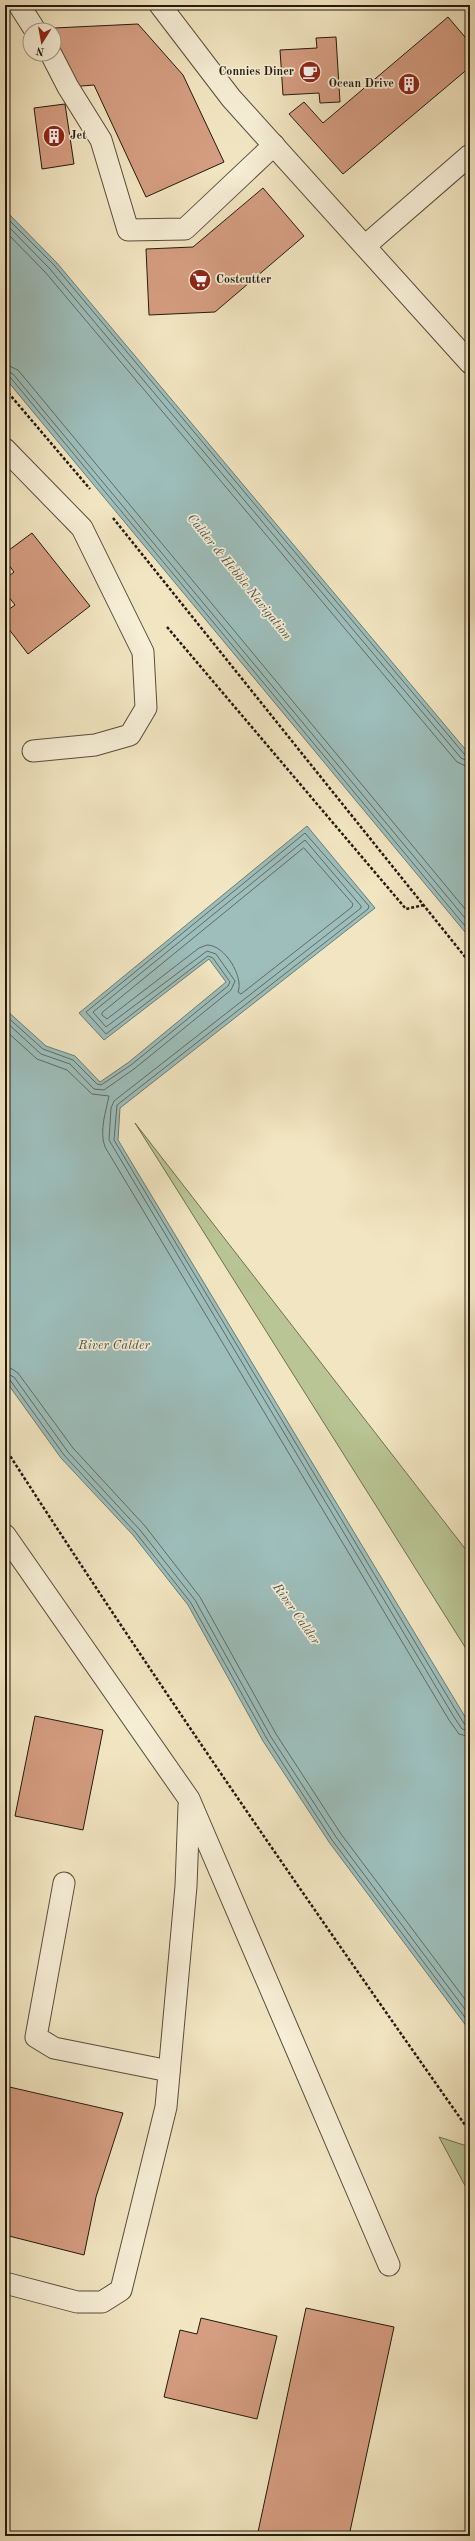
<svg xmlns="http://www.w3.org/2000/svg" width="475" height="2541" font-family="'Old Standard TT',serif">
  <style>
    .green { fill: #b9c594; stroke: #6e7050 }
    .water { fill: #9dbebb; stroke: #6c7c75 }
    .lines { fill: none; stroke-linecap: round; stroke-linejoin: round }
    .shore { stroke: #606c64; stroke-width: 1 }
    .building { fill: #d59d81; stroke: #231a0d }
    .lane-casing { stroke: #574d3a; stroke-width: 23 }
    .path { stroke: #231a0d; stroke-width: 2.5; stroke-dasharray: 3 2; stroke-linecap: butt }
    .lane { stroke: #f7efd7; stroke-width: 21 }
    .labels { text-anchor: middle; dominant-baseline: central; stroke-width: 3.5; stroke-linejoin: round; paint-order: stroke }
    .poi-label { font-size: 12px; font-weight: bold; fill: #231a0d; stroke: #f7efd7; text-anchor: end }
    .water-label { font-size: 13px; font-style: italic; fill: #4e534a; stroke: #f7efd7 }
  </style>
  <rect width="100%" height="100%" fill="#f2e6c2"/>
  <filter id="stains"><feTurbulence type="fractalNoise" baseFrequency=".005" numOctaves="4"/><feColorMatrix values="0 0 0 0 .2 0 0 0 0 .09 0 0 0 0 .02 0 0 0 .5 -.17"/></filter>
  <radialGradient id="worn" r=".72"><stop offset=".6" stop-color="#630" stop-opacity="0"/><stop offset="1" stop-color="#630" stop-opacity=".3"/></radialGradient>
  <g class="green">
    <path d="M135 1123 470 1555V1655Z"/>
    <path d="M439 2137 470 2147V2195Z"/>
  </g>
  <g class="water">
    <path d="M5 210 57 263 470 755V938L5 378Z"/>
    <path d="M307 826 375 908 120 1108 118 1140 470 1725V2031L329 1842 263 1741 188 1605 133 1535 61 1458 5 1380V1009L46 1046 75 1056 100 1082 129 1062 226 982 209 959 104 1040 79 1013Z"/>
  </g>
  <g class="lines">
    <g class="shore">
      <path d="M5 216 54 265 465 755 470 757"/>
      <path d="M5 223 50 269 461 758 470 762"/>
      <path d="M5 231 46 273 457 762 470 768"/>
      <path d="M5 364 18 370 470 915"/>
      <path d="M5 370 13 374 470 924"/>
      <path d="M5 376 10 377 470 932"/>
      <path d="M304 848 353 904 352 907 241 994 238 992C244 977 225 945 207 945L199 948 107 1019 102 1015V1013Z"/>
      <path d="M5 1015 43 1049 73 1060 97 1084 101 1085 131 1065 228 986 230 982 213 958 208 956 106 1034 86 1012 305 833 369 906 368 909 117 1105 114 1140 458 1714 465 1725 470 1726"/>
      <path d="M5 1021 41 1054 70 1064 94 1089 104 1090 134 1069 231 990 235 981 216 954 207 951 106 1027 93 1012 305 840 361 906V908L114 1101 111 1108 109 1140 454 1717 462 1729 470 1731"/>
      <path d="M5 1030 37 1059 67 1070 92 1094 109 1096C106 1111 99 1131 105 1147L449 1720 459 1734 470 1737"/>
      <path d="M5 1367 12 1369 18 1373 73 1448 145 1526 200 1597 276 1734 341 1834 470 2006"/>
      <path d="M5 1373 14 1377 68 1452 140 1530 195 1600 271 1737 336 1837 470 2016"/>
      <path d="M5 1379 10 1380 64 1455 136 1533 191 1603 267 1739 332 1840 470 2024"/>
    </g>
  </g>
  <g class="building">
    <path d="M448 17 470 43V67L343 174 289 114 304 102 323 123Z"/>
    <path d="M138 24 183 75 224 162 146 197 94 85 57 88 54 28Z"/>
    <path d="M336 37 340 102 320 103 319 93 283 95 280 50 317 48 316 38Z"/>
    <path d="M65 104 74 164 42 169 34 108Z"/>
    <path d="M263 188 304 236 215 312 149 315 146 249 193 247Z"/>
    <path d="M32 533 90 606 28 654 5 624V612L15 605 5 592V579L14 572 5 560V553Z"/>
    <path d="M35 1716 103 1730 83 1830 15 1816Z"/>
    <path d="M5 2086 123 2113 96 2197 84 2255 5 2235Z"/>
    <path d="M306 2308 394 2327 349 2536H274L258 2532Z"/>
    <path d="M201 2318 277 2336 257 2419 164 2397 180 2330 197 2334Z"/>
  </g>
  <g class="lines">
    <g class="lane-casing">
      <g id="lane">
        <path d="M19 5 35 30"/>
        <path d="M160 5 231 98 470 363"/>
        <path d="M51 54 68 87 101 140 128 230 185 229 274 145"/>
        <path d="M365 246 470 155"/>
        <path d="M5 449 82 528 143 652 146 708 130 735 95 745 33 751"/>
        <path d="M5 1535 189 1799 389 2265"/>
        <path d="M64 1883 36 2037 54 2048 169 2071"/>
        <path d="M5 2283 77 2302H102L121 2290 166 2107 186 1886 189 1806"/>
      </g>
    </g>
    <g class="path">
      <path d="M5 389 90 489"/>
      <path d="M113 518 470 963"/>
      <path d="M167 627 406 909 424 905"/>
      <path d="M5 1448C154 1680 311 1906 470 2132"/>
    </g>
    <use href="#lane" class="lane"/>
  </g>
  <defs>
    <g id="cafe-disc" transform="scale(1.15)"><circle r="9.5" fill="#8f2418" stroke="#f7efd7"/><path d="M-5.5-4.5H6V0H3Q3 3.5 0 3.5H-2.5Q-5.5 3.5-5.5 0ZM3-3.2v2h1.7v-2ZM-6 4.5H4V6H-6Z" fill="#fff"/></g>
    <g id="building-disc" transform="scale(1.15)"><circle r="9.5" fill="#8f2418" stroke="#f7efd7"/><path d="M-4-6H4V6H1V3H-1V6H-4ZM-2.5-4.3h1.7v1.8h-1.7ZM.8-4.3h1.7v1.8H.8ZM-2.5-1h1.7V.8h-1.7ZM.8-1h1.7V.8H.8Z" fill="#fff"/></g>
    <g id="supermarket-disc" transform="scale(1.15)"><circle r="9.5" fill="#8f2418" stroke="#f7efd7"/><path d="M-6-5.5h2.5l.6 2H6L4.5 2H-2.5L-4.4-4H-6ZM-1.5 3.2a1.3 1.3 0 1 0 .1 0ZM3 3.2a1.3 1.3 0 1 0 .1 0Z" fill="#fff"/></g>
  </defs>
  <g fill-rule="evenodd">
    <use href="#cafe-disc" x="310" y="72"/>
    <use href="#building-disc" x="409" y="84"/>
    <use href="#building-disc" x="54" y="136"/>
    <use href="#supermarket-disc" x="200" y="280"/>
  </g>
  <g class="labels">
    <g class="poi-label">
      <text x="294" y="72">Connies Diner</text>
      <text x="394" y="84">Ocean Drive</text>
      <text x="70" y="136" text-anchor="start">Jet</text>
      <text x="216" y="280" text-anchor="start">Costcutter</text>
    </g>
    <g class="water-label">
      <text transform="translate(239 577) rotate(51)">Calder &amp; Hebble Navigation</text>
      <text x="114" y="1345">River Calder</text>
      <text transform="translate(296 1614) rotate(55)">River Calder</text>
    </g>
  </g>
  <rect width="475" height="2541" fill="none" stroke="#f2e6c2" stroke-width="20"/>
  <rect x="6" y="6" width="463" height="2529" fill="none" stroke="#231a0d" stroke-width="2"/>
  <rect x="10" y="10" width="455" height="2521" fill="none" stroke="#231a0d"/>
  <g transform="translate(42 42) rotate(191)"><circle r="19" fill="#f7efd7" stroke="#a29a86"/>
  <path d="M0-3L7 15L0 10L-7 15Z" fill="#8f2418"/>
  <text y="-6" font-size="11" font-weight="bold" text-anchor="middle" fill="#231a0d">N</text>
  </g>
  <rect width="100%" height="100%" filter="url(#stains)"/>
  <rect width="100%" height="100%" fill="url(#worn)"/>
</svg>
